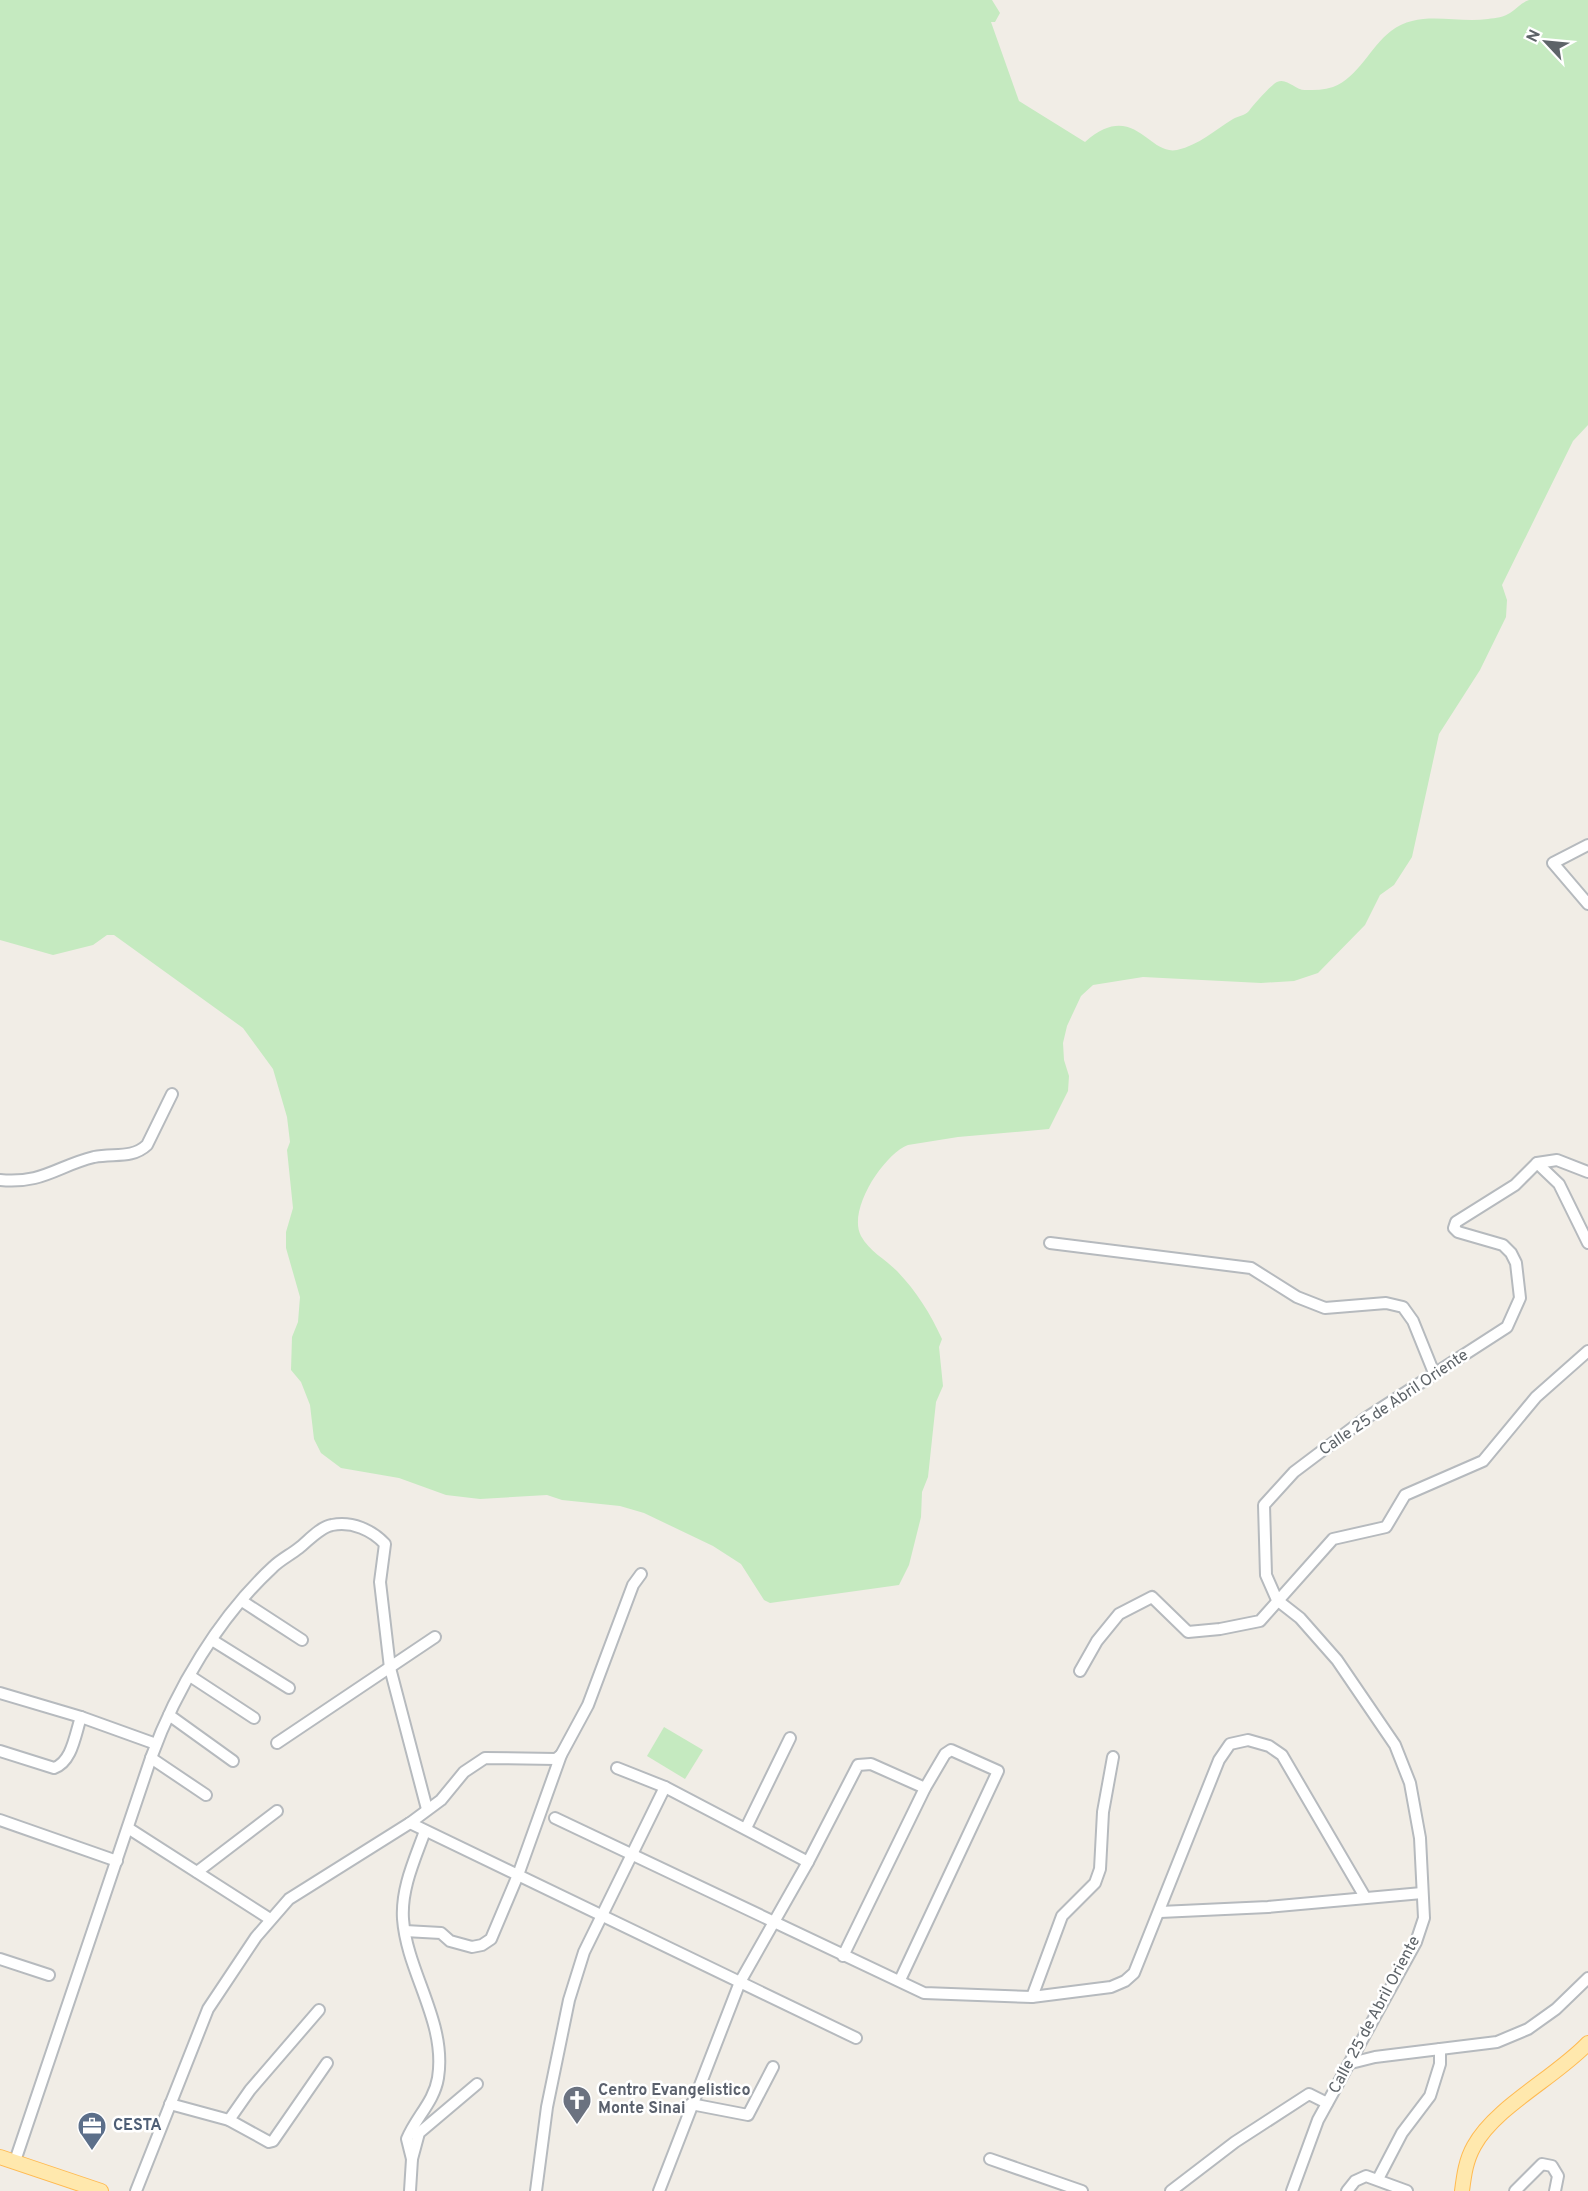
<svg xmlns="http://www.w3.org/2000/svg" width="1588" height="2191" font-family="Overpass,sans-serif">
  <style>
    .green { fill: #c5eac0 }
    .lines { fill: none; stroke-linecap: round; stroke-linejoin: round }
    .minor-casing { stroke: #b6babe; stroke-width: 14 }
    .major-casing { stroke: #ffba51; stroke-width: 16 }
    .minor { stroke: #fff; stroke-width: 10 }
    .major { stroke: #ffe8ad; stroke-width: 14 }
    .labels { text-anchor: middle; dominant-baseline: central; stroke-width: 5; stroke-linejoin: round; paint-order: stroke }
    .street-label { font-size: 16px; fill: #5d6368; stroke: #fff }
    .worship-label { font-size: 16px; font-weight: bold; fill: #5b616d; stroke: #fff; text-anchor: start }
    .service-label { font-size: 16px; font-weight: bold; fill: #4e5e75; stroke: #fff; text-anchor: start }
  </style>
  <rect width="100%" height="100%" fill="#f1ede6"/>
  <g class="green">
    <path d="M0 0H992L1000 13 995 22H991L1019 101 1085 142C1134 99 1148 156 1177 150 1199 145 1215 130 1233 119 1238 116 1244 116 1249 111 1253 105 1271 85 1277 82 1287 77 1296 91 1306 90 1315 90 1324 90 1333 87 1359 77 1370 47 1391 31 1420 9 1456 24 1488 19 1496 18 1504 17 1510 13 1516 9 1522 2 1529 0 1543 0 1572 0 1588 0V425L1573 441 1502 585 1507 600 1506 617 1480 670 1439 734 1412 857 1394 885 1380 895 1365 925 1318 973 1294 981 1261 983 1143 977 1093 985 1081 996 1067 1026 1063 1043 1064 1060 1069 1076 1068 1091 1049 1129 958 1137 908 1145C884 1154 847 1210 861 1236 869 1251 885 1259 897 1271 917 1292 930 1313 942 1339L939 1347 943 1386 936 1402 928 1477 922 1492 921 1517 909 1565 899 1585 770 1603 764 1600 741 1564 713 1546 644 1513 620 1506 562 1500 547 1495 480 1499 446 1495 399 1478 341 1468 321 1453 314 1439 310 1405 301 1382 291 1370 292 1337 298 1322 300 1297 286 1248V1232L293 1208 287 1150 290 1142 287 1117 273 1069 243 1028 114 935H107L93 945 53 955 0 940Z"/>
    <path d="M664 1727 703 1750 685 1779 647 1756Z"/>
  </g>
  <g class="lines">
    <g class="minor-casing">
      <g id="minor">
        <path d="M1588 845 1553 863 1588 904"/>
        <path d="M1537 1163 1559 1184 1588 1243"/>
        <path d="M0 1180C43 1184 57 1166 94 1157 114 1153 132 1159 147 1145L172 1094"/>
        <path d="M1050 1243 1251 1268 1297 1297 1325 1308 1386 1303 1403 1307 1413 1321 1434 1373"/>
        <path d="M242 1601 302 1640"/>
        <path d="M212 1640 289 1688"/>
        <path d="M1080 1671 1097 1641 1119 1614 1152 1597 1188 1632 1220 1629 1260 1621 1333 1539 1386 1527 1405 1495 1483 1461 1536 1397 1588 1351"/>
        <path d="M190 1676 254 1718"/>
        <path d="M0 1693 81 1717 156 1744"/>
        <path d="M169 1715 233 1761"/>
        <path d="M277 1743 435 1637"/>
        <path d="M0 1751 54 1768C72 1762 75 1735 81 1717"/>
        <path d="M151 1758 206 1795"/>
        <path d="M617 1768 665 1787 808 1862"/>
        <path d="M555 1818 924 1993 1032 1997 1111 1987 1125 1981 1134 1973 1219 1760 1230 1744 1248 1740 1269 1746 1282 1755 1365 1897"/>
        <path d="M0 1820 117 1861"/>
        <path d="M410 1823 856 2038"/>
        <path d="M128 1828 270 1919"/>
        <path d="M746 1828 790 1738"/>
        <path d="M197 1872 277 1811"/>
        <path d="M1160 1912 1268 1907 1422 1893"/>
        <path d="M405 1931 441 1933 450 1941 472 1947 482 1945 491 1939 518 1875 561 1755 588 1705 633 1585 641 1574"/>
        <path d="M843 1956 925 1788 945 1754 951 1750 998 1771 900 1980"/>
        <path d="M0 1959 49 1975"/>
        <path d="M1032 1997 1062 1916 1095 1883 1100 1869 1103 1812 1113 1757"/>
        <path d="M1351 2063 1375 2057 1497 2042 1528 2029 1556 2009 1588 1978"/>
        <path d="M170 2104 229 2120 269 2142 273 2141 327 2063"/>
        <path d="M691 2104 748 2115 773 2067"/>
        <path d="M229 2120 250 2090 319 2010"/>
        <path d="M412 2159 407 2139C416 2117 434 2102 438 2078 447 2022 407 1973 403 1919 401 1888 415 1859 425 1831"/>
        <path d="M990 2159 1082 2191"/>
        <path d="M15 2161 151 1758C176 1689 219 1617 273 1567 280 1560 290 1555 299 1548 308 1541 320 1527 332 1525 352 1521 372 1530 385 1544L380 1582 390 1668 427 1809"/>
        <path d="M1378 2179 1402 2133 1430 2096 1440 2064V2049"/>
        <path d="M136 2191 208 2009 256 1937 289 1899 410 1823 441 1800 464 1772 485 1758 556 1759 561 1755"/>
        <path d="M410 2191 412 2159 419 2133 477 2084"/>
        <path d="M536 2191 547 2107 569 2000 584 1952 665 1787"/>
        <path d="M659 2191 740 1982 808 1862 858 1765 871 1764 925 1788"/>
        <path d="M1171 2191 1235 2142 1309 2094 1327 2103"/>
        <path d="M1292 2191 1318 2120 1416 1942 1424 1918 1420 1838 1410 1783 1395 1745 1337 1660 1300 1618 1277 1600 1266 1575 1264 1505 1294 1472 1363 1420 1507 1327 1520 1298 1516 1263 1511 1253 1503 1245 1458 1232 1454 1228 1456 1222 1515 1185 1537 1163 1557 1160 1588 1172"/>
        <path d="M1347 2191 1355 2181 1366 2176 1407 2191"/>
        <path d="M1515 2191 1542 2164 1552 2166 1558 2176 1555 2191"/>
      </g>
    </g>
    <g class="major-casing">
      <g id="major">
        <path d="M0 2157 101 2191"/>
        <path d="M1462 2191C1464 2175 1466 2160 1474 2146 1495 2107 1556 2077 1588 2043"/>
      </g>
    </g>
    <use href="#minor" class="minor"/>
    <use href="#major" class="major"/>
  </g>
  <defs>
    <g id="church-pin" transform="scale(1.5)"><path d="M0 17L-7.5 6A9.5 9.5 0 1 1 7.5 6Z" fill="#6b7280" stroke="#fff"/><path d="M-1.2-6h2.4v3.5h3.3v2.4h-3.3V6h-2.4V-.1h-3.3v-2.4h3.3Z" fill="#fff"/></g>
    <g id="office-pin" transform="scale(1.5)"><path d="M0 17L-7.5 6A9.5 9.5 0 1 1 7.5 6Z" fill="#5c6f8a" stroke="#fff"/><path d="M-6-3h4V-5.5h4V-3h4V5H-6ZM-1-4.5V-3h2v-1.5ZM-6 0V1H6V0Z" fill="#fff"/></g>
  </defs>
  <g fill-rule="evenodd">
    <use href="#church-pin" x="577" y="2100"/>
    <use href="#office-pin" x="92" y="2126"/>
  </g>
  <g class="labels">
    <g class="street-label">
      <text transform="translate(1394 1403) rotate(-34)">Calle 25 de Abril Oriente</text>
      <text transform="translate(1375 2015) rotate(-62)">Calle 25 de Abril Oriente</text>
    </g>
    <g class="worship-label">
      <text x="598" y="2091">Centro Evangelistico<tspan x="598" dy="18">Monte Sinai</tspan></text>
    </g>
    <g class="service-label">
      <text x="113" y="2126">CESTA</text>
    </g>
  </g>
  <g transform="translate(1546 42) rotate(296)" stroke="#ffffff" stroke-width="4.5" paint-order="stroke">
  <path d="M0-4.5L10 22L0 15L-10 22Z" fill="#5d6368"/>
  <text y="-9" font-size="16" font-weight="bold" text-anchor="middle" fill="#5d6368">N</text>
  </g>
</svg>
